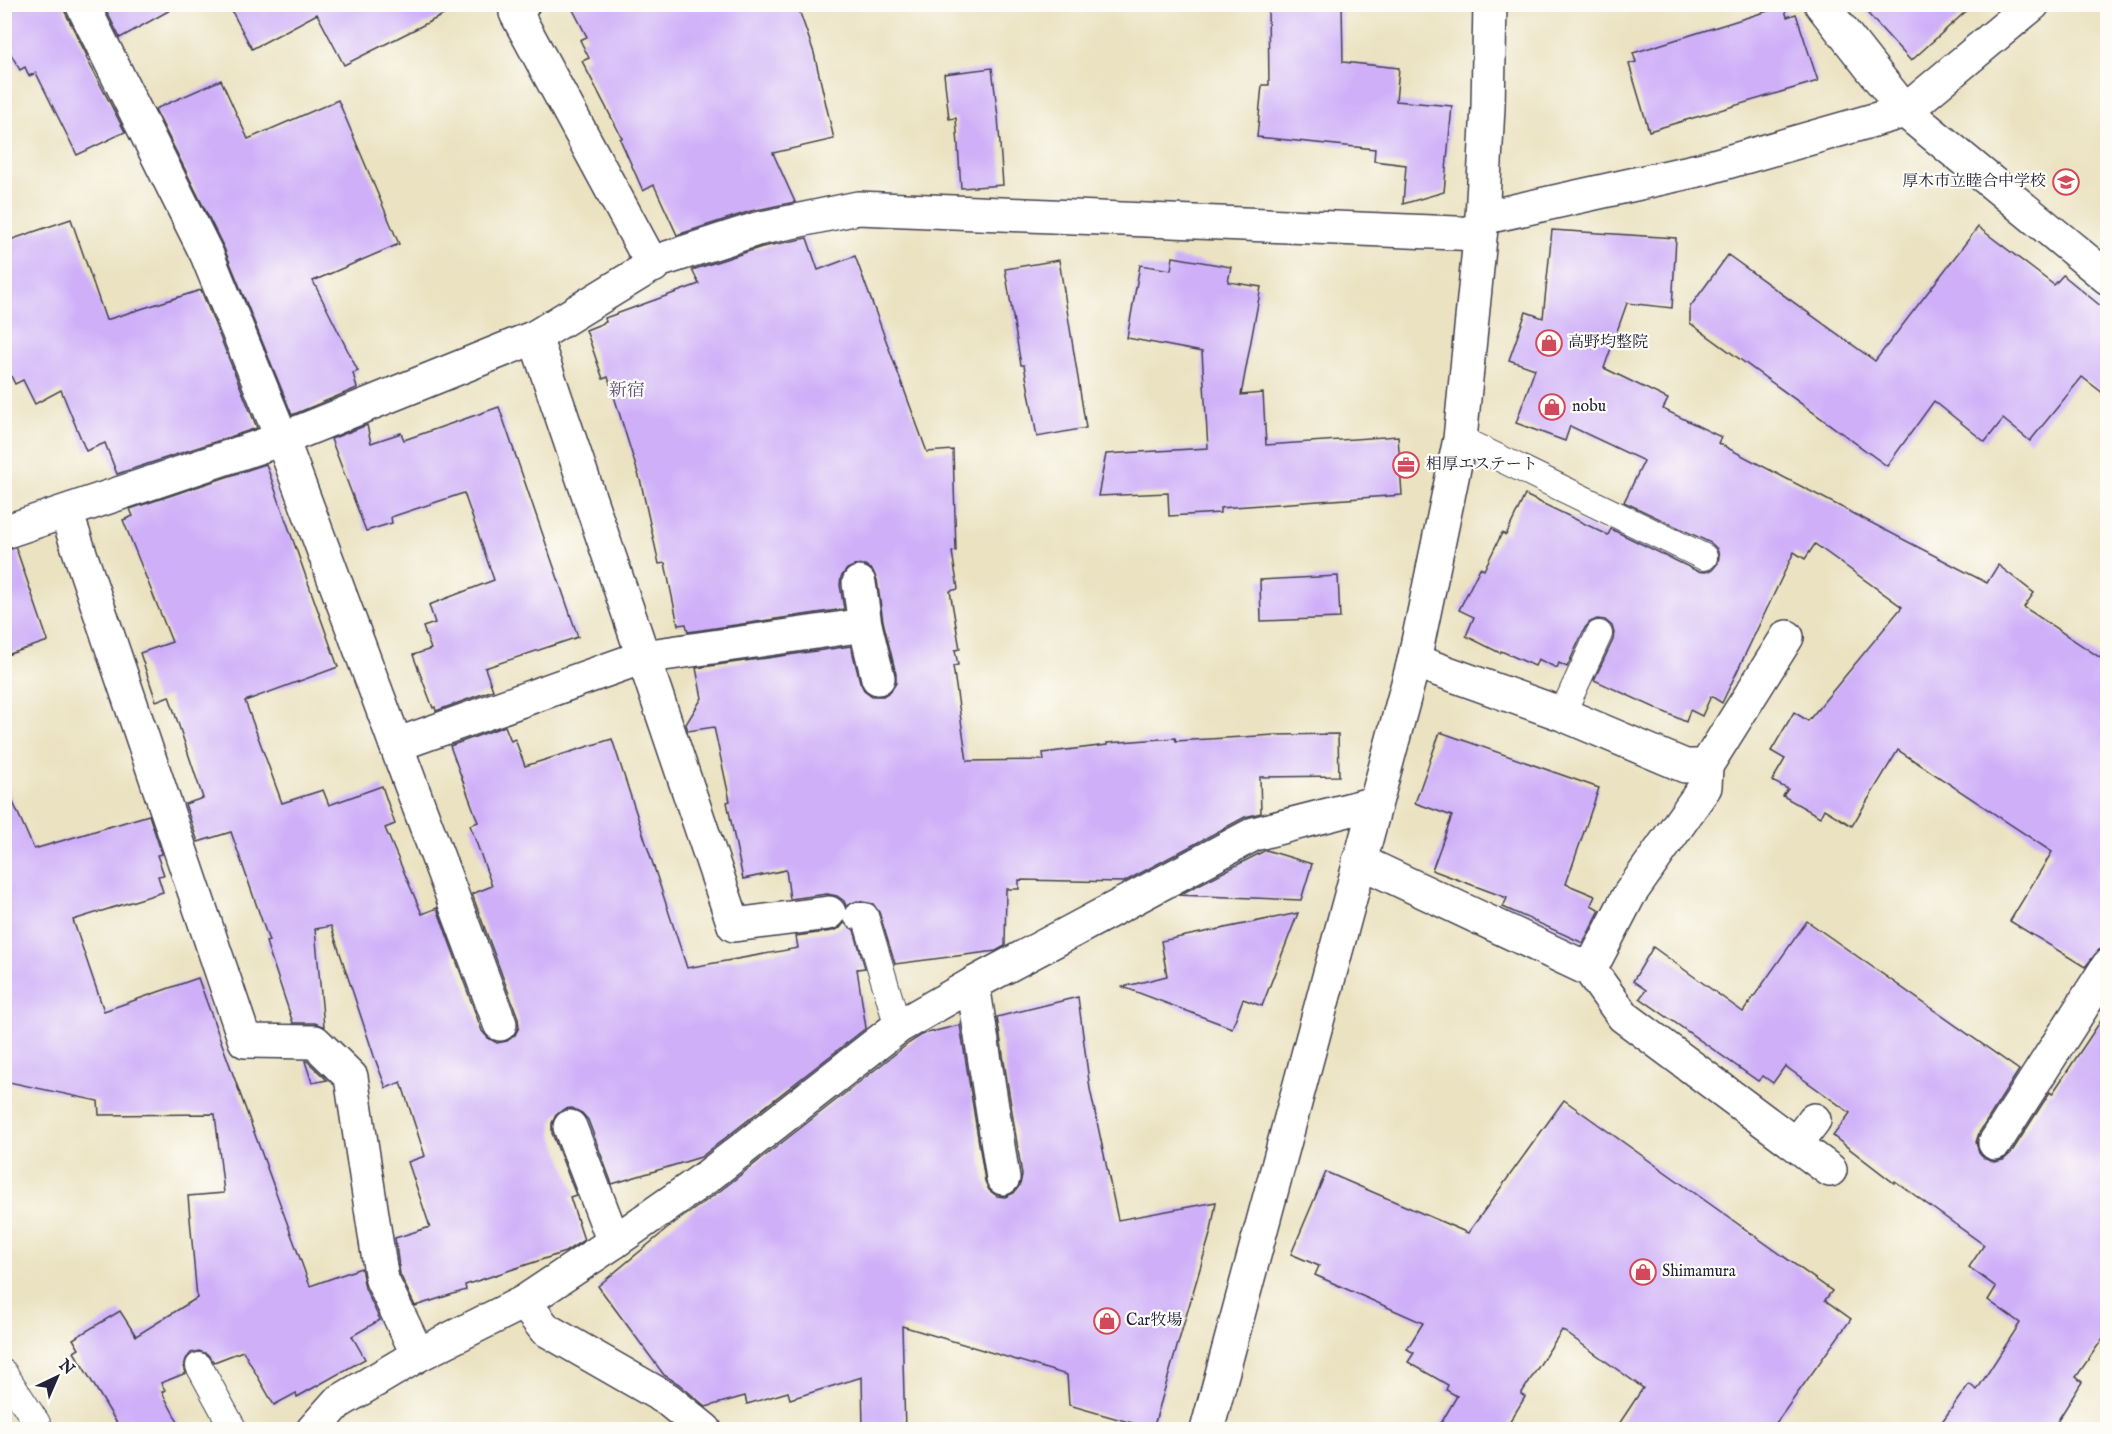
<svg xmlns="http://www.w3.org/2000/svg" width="2112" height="1434" font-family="'IM FELL English','Noto Serif JP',serif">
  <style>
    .building { fill: #cfb0f8 }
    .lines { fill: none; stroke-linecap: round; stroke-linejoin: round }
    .lane-casing { stroke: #403f4f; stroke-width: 28 }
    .street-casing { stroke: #403f4f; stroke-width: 36 }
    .secondary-casing { stroke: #403f4f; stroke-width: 36 }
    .lane { stroke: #fff; stroke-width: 26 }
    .street { stroke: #fff; stroke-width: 33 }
    .secondary { stroke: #fff; stroke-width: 33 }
    .labels { text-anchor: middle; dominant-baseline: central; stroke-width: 4.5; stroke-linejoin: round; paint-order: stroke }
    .poi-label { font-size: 16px; fill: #22223b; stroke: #fdfcf7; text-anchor: start }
    .neighbourhood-label { font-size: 18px; fill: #5f547d; stroke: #fdfcf7 }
  </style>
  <rect width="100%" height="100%" fill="#fdfcf7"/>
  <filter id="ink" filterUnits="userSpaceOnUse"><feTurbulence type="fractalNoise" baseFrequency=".0167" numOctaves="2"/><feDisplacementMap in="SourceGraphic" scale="12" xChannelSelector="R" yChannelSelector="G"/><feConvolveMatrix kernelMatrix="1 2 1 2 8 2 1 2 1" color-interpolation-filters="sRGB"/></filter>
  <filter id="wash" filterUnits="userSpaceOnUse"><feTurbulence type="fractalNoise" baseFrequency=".008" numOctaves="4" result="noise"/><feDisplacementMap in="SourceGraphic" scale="24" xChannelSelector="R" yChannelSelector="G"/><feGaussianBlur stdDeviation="1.35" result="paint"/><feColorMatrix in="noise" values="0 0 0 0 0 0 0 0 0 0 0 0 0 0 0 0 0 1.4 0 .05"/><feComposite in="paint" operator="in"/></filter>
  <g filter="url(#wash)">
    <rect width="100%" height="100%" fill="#ebe2c1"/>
    <g id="blocks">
      <g class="building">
        <path d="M4 4H64L65 12 87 56 86 57 125 132 77 155 36 73 29 76 25 67 20 70 4 42Z"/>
        <path d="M103 4H181L120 38Z"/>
        <path d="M228 4H465L344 65 317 14 252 49Z"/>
        <path d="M570 4H797L814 53 834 139 773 153 795 202 751 211 677 235 654 185 643 191 620 139 622 138 582 61 589 58 580 40 587 37Z"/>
        <path d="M1268 4H1342L1343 62 1399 68 1396 101 1452 106 1444 192 1403 204 1406 165 1374 161 1375 149 1257 137 1262 85H1269Z"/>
        <path d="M1859 4H1974L1911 61Z"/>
        <path d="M1784 6 1787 17 1796 14 1818 81 1649 131 1629 64 1636 62 1633 53Z"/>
        <path d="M992 68 998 117 1003 185 961 188 956 118 949 119 944 74Z"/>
        <path d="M221 80 248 139 338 100 399 244 313 281 358 371 353 373 357 388 292 415 224 248 155 109Z"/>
        <path d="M71 219 106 320 201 290 257 428 117 474 105 443 86 451 61 390 35 404 23 380 15 384 4 362V242Z"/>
        <path d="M1978 227 2054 285 2063 275 2108 312V397L2082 377 2030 441 2003 419 1985 442 1934 401 1887 466 1690 323V307L1728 255 1875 361Z"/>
        <path d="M1552 230 1676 238 1672 308 1627 303 1604 368 1668 399 1663 409 1721 437 1718 443 1987 583 1998 565 2034 593 2024 607 2108 663V947L2099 950 2085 967 2010 921 2052 852 1898 750 1852 826 1824 809 1820 817 1783 796 1788 789 1772 781 1785 759 1771 751 1794 712 1808 721 1902 607 1815 544 1805 559 1794 552 1722 703 1711 696 1702 716 1690 710 1686 722 1594 680 1613 640 1614 633 1612 626 1605 620 1597 619 1590 622 1585 628 1567 667 1559 663 1557 668 1538 659 1535 666 1501 651 1500 653 1466 636 1474 617 1459 610 1480 568 1484 570 1502 533 1506 535 1525 495 1608 535 1611 529 1697 571 1705 572 1712 570 1718 563 1719 556 1717 549 1711 543 1624 502 1644 461 1570 426 1565 441 1516 423 1535 369 1509 360 1526 312 1543 318Z"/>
        <path d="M807 238 818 270 855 256 927 452 953 450 956 551 952 552 958 589 950 591 960 649 955 650 958 665 953 666 967 761 1044 760 1043 753 1107 745V743L1175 738 1176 741 1275 735 1338 734 1339 776 1260 777 1261 813 1245 817 1124 882 1019 880V889H1006L1005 946 996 951 895 964 879 912 873 904 857 901 846 906 844 901 837 896 827 894 790 899 786 870 743 879 727 802 730 801 714 727 688 731 686 724 702 698 696 668 851 646 860 682 864 690 872 696H883L891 691 896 683V674L883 621 877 580 873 571 865 565H856L847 569 841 577 840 585 844 609 688 632 686 624 678 625 665 563 659 564 641 483 608 377 603 379 586 330 606 322 605 318 699 284 692 270 762 247Z"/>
        <path d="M1173 257 1231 267 1228 282 1261 287 1241 395 1263 393 1266 445 1398 436 1402 495 1220 508V513L1169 516 1168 493 1098 496 1106 454 1208 448 1202 352 1127 338 1140 265 1171 270Z"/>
        <path d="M1059 260 1086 428 1037 437 1024 365H1021L1005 269Z"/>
        <path d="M499 407 578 637 485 668 493 690 436 711 435 707 433 708 413 655 431 649 423 627 435 623 429 605 494 580 464 493 391 517 392 523 366 531 331 439 367 425 371 443 401 433 404 440Z"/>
        <path d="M266 464 338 667 245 701 282 803 323 790 329 805 382 786 395 824 385 828 422 914 437 908 482 1031 488 1038 497 1043 507 1041 515 1035 519 1027 518 1018 472 894 492 886 470 825 478 822 450 746 505 726 511 741 515 739 525 766 612 739 687 968 798 948 796 936 832 931 840 928 844 923 854 930 865 968 857 969 866 1028 701 1157 612 1184 588 1120 582 1113 572 1108 564 1109 556 1115 552 1123V1133L576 1195 570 1197 584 1240 565 1252 465 1285 466 1290 415 1306 400 1274 395 1238 430 1227 408 1162 425 1156 401 1082 386 1088 374 1056 331 926 315 929 324 1027 315 1023H293L266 942 269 941 231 832 198 842 185 804 203 798 169 696 156 701 140 653 172 642 123 520 133 516 130 509Z"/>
        <path d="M16 548 48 641 4 656V550Z"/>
        <path d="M1338 576 1340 618 1261 621 1260 580Z"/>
        <path d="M1440 732 1599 788 1566 884 1595 896 1591 905 1600 910 1583 943 1503 907 1507 898 1432 870 1452 816 1415 803Z"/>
        <path d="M4 782 34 849 149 815 162 854 157 855 164 875 158 876 163 892 73 920 104 1011 198 978 310 1286 361 1268 365 1288 380 1320 352 1336 365 1359 297 1397 296 1393 274 1405 243 1351 214 1362 207 1354 199 1351 191 1353 186 1359 184 1366 186 1373 161 1383 165 1390 162 1392 182 1430H121L74 1352 79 1349 73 1339 120 1311 136 1336 197 1298 188 1196 224 1193 215 1114 99 1115 98 1101 4 1081Z"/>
        <path d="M1266 850 1312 864 1301 900 1179 895Z"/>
        <path d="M1298 913 1262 1006 1243 999 1232 1028 1123 987 1167 976 1161 941Z"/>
        <path d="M1807 921 2019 1070 1979 1133 1976 1142 1979 1152 1984 1158 1994 1162 2003 1160 2011 1153 2050 1092 2052 1094 2108 1010V1331L2076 1377 2082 1382 2052 1430H1936L1969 1384 1977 1390 2020 1323 1988 1300 1996 1287 1969 1267 1984 1245 1895 1181 1894 1183 1833 1136 1850 1113 1785 1066 1773 1083 1763 1076 1758 1081 1640 998 1646 990 1633 981 1653 947 1743 1012Z"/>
        <path d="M1078 997 1090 1089 1118 1220 1216 1202 1211 1231 1153 1429 1069 1405 1067 1375 902 1326 905 1430H863L862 1377 790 1399 788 1392 747 1404 745 1396 706 1407 679 1384 664 1375 598 1286 673 1224 720 1191 909 1043 923 1034 960 1025 985 1181 989 1190 997 1196 1005 1197 1014 1193 1020 1185 1022 1175 997 1017Z"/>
        <path d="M305 1061H307L327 1080 312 1083Z"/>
        <path d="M1564 1100 1832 1291 1825 1300 1851 1319 1771 1430H1615L1643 1388 1562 1330 1521 1394 1525 1397 1505 1430H1437L1457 1396 1446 1390 1448 1385 1408 1362 1414 1353 1407 1349 1423 1323 1315 1275 1319 1266 1291 1254 1326 1172 1468 1233Z"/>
      </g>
    </g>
  </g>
  <g filter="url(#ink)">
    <use href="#blocks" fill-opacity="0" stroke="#403f4f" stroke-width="1.5"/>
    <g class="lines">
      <g class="lane-casing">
        <g id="lane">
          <path d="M1460 439 1704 557"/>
          <path d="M1562 714 1599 634"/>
          <path d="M857 916H865L898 1027"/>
          <path d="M199 1366 234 1430"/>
          <path d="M4 1373 37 1423"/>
        </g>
      </g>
      <g class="street-casing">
        <g id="street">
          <path d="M82 4 207 255 282 439 500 1024"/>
          <path d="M523 4 516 13 653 266"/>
          <path d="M1821 4 1905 111 2108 278"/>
          <path d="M1482 218 1703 169 1905 111 2033 4"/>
          <path d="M535 337 734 925 829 913"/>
          <path d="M66 512 245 1041 315 1042 351 1077 382 1280 418 1355"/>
          <path d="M4 532 282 439 535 337 661 260 757 229 858 208 1480 234"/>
          <path d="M859 583 865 625"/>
          <path d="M1414 661 1562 714 1685 766H1706L1787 637"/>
          <path d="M396 745 643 657 865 625 878 678"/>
          <path d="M1359 861 1590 970 1623 1016 1830 1170"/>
          <path d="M1590 970 1629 895 1705 787 1706 766"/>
          <path d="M973 984 1003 1178"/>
          <path d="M570 1127 614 1242"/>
          <path d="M1995 1143 2108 966"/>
          <path d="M1796 1144 1814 1120"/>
          <path d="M524 1302 545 1329 667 1399 705 1430"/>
          <path d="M313 1430 337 1403 418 1355 524 1302 614 1242 708 1176 898 1027 973 984 1254 834 1375 803"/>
        </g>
      </g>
      <g class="secondary-casing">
        <path id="secondary" d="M1207 1430 1414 661 1460 439 1482 218 1488 107 1490 4"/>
      </g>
      <use href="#lane" class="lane"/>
      <use href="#street" class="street"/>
      <use href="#secondary" class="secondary"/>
    </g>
  </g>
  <defs>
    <g id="school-ring" transform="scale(1.35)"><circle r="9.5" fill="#fdfcf7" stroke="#d1495b" stroke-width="1.5"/><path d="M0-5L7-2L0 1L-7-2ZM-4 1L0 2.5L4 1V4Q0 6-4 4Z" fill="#d1495b"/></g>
    <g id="shop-ring" transform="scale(1.35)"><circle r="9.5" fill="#fdfcf7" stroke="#d1495b" stroke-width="1.5"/><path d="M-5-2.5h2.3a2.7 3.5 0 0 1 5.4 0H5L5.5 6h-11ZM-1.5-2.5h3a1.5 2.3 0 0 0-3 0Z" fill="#d1495b"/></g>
    <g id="office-ring" transform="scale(1.35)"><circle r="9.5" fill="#fdfcf7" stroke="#d1495b" stroke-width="1.5"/><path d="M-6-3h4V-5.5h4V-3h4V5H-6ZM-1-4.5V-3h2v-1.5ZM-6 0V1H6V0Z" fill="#d1495b"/></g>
  </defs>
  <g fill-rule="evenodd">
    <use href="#school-ring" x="2066" y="182"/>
    <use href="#shop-ring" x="1549" y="343"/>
    <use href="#shop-ring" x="1552" y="407"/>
    <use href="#office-ring" x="1406" y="465"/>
    <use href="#shop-ring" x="1643" y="1272"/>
    <use href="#shop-ring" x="1107" y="1321"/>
  </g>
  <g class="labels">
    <g class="poi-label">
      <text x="2046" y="182" text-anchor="end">厚木市立睦合中学校</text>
      <text x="1568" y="343">高野均整院</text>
      <text x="1572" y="407">nobu</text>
      <text x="1426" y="465">相厚エステート</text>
      <text x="1662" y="1272">Shimamura</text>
      <text x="1126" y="1321">Car牧場</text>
    </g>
    <g class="neighbourhood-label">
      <text x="627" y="391">新宿</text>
    </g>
  </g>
  <rect width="2112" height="1434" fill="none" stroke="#fdfcf7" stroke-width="24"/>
  <g transform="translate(57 1377) rotate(44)" stroke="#fdfcf7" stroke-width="4.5" paint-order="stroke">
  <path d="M0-4.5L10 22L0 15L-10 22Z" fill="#22223b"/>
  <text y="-9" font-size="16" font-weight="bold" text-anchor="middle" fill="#22223b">N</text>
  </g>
</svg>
